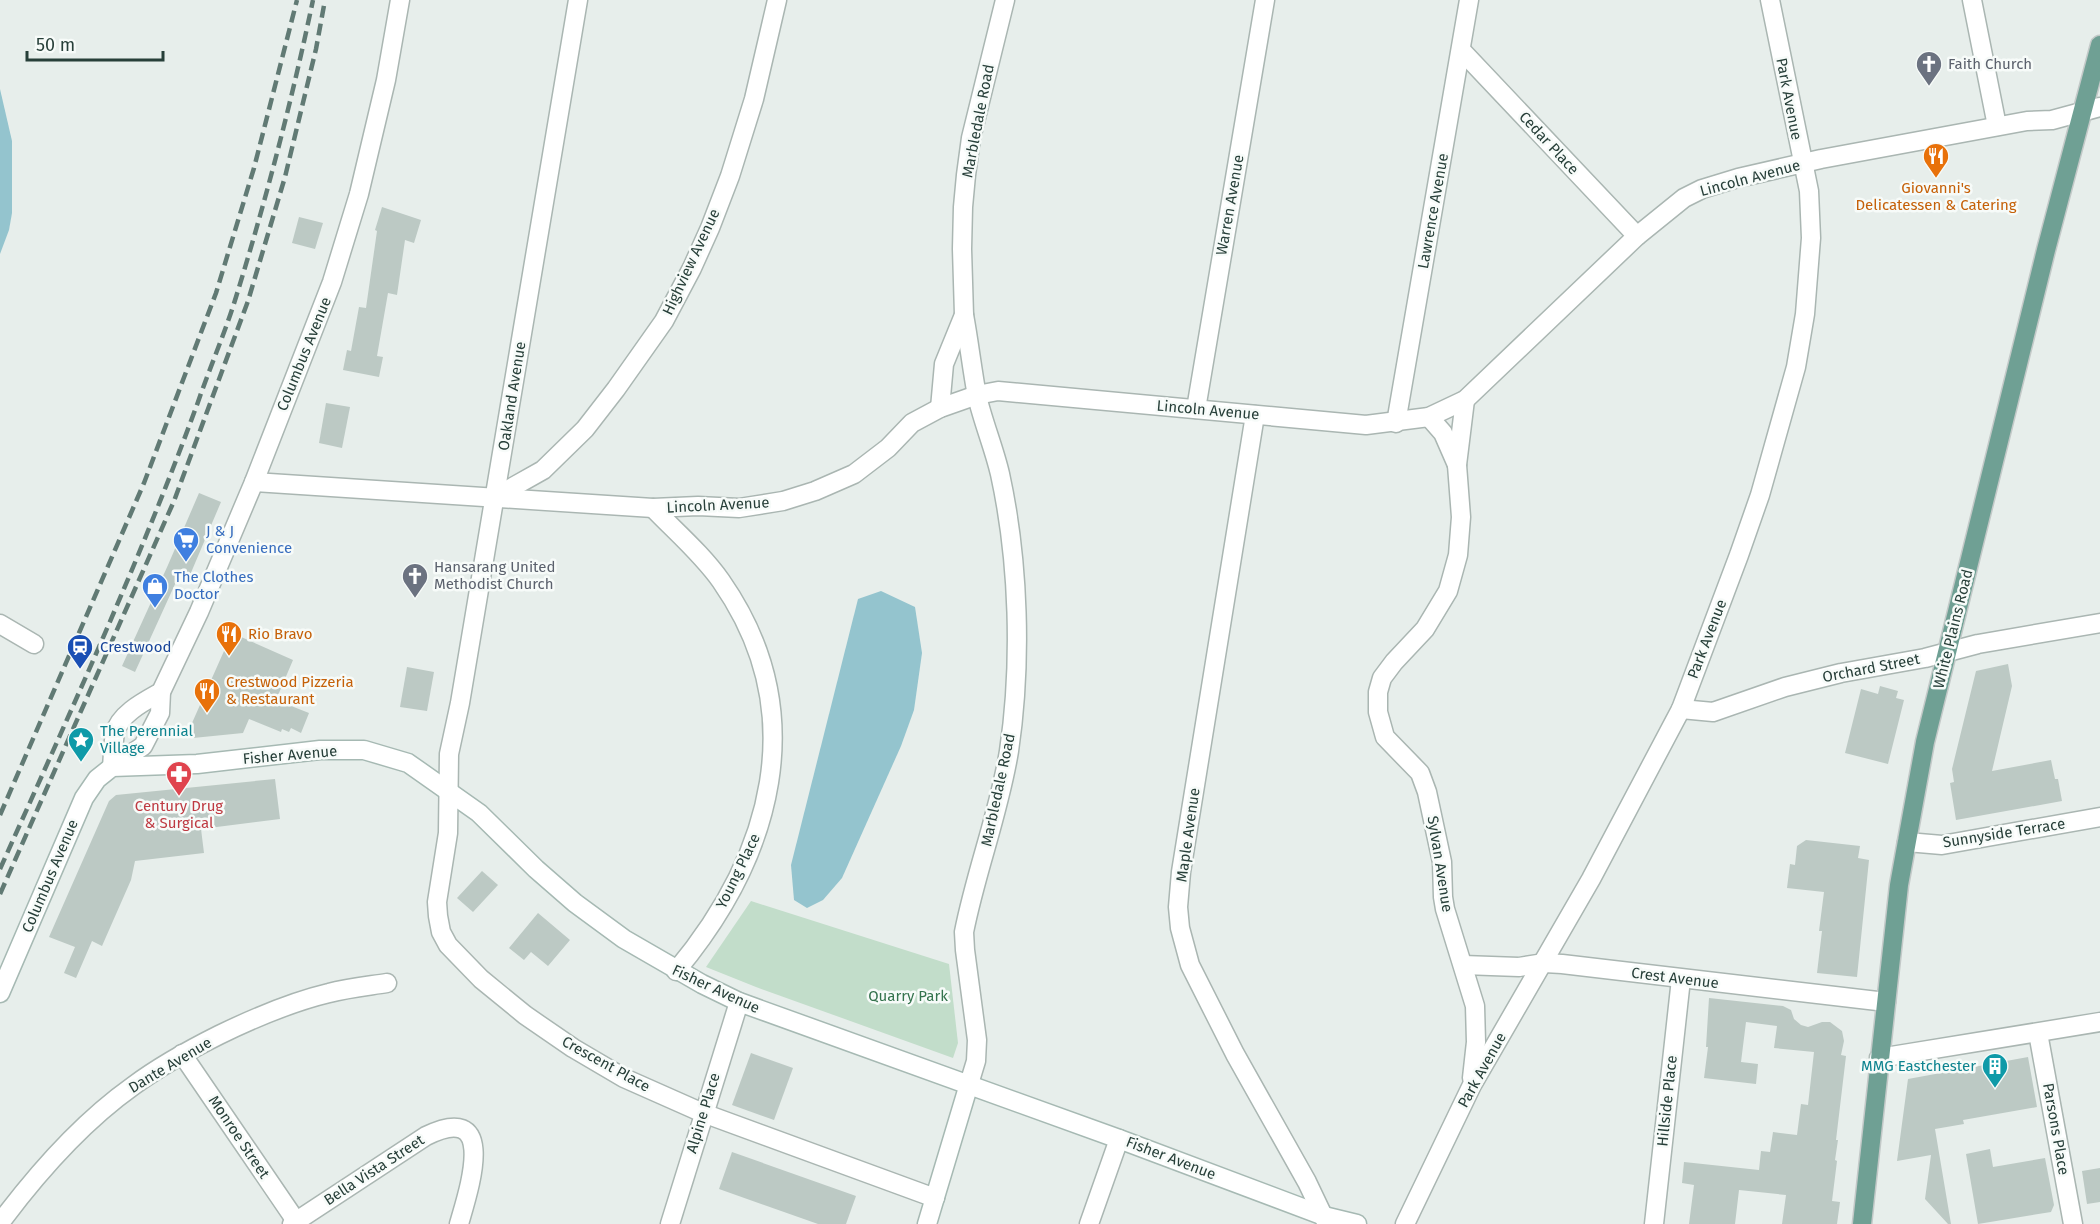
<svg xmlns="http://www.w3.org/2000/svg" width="2100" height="1224" font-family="'Fira Sans',sans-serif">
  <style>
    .green { fill: #c2ddca }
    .water { fill: #94c4ce }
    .building { fill: #bcc9c4 }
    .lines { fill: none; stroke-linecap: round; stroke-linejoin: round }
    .street-casing { stroke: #aab6b2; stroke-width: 21 }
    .secondary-casing { stroke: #a6b9b3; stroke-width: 21 }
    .primary-casing { stroke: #c3c9c8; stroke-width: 21 }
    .street { stroke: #fff; stroke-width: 18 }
    .secondary { stroke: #fff; stroke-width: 18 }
    .primary { stroke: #6fa094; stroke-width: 18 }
    .rail { stroke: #617a74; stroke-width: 4.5; stroke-dasharray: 12 6; stroke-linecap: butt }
    .labels { text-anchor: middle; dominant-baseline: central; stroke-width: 5; stroke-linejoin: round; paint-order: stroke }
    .worship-label { font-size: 15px; fill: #5b616d; stroke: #f7fbf9; text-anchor: start }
    .street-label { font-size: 15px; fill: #273f39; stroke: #f7fbf9 }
    .food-label { font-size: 15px; fill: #c56008; stroke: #f7fbf9; text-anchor: start }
    .shop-label { font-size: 15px; fill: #366cbe; stroke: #f7fbf9; text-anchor: start }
    .transit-label { font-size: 15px; fill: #164399; stroke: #f7fbf9; text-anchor: start }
    .culture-label { font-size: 15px; fill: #0d838f; stroke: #f7fbf9; text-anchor: start }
    .health-label { font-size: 15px; fill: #be3a42; stroke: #f7fbf9 }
    .park-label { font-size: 15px; fill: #34734d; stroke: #f7fbf9 }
  </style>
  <rect width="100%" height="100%" fill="#e7eeeb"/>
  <path class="green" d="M751 901 949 964 958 1043 953 1058 756 987 706 967Z"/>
  <g class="water">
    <path d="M0 89 12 141V213L9 230 0 254Z"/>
    <path d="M881 591 915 607 922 653 914 710 901 746 842 878 823 900 807 908 794 900 791 865 858 599Z"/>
  </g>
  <g class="building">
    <path d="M382 207 421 220 414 243 405 240 397 295 388 293 377 356 383 357 379 377 343 370 347 350 351 351 359 307 366 308 377 231 375 230Z"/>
    <path d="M299 217 323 223 315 249 292 243Z"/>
    <path d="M326 403 350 407 342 448 319 443Z"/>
    <path d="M199 493 221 502 190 575 181 571 135 672 122 666 168 565Z"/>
    <path d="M232 633 293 660 276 700 309 713 301 733 291 728 289 732 282 729 281 732 249 719 243 733 193 738 188 732Z"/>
    <path d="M2008 664 2012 686 1992 771 2051 760 2055 779H2058L2062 801 1956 820 1950 783 1954 782 1952 769 1976 671Z"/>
    <path d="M407 667 434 672 427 711 400 707Z"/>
    <path d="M1880 686 1898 691 1896 698 1904 700 1888 764 1845 753 1861 689 1878 694Z"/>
    <path d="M275 779 280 819 201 829 204 853 135 861 131 880 102 946 92 941 76 978 64 973 75 947 49 937 109 801 116 795Z"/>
    <path d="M1806 840 1860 846 1858 858 1869 860 1857 977 1817 973 1822 931H1819L1824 892 1787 888 1790 864 1795 865 1797 846Z"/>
    <path d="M482 871 498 885 473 912 457 898Z"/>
    <path d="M538 913 570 940 548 966 531 952 524 960 509 948Z"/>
    <path d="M1709 998 1783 1006 1791 1010 1794 1019 1801 1025 1808 1027 1822 1022H1830L1842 1031 1844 1041 1841 1055 1846 1056 1836 1140H1838L1835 1160 1837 1161 1832 1201 1840 1202 1837 1224H1782L1786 1195 1739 1190 1735 1224H1689L1694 1185 1682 1183 1684 1162 1759 1170 1761 1151 1770 1152 1773 1132 1797 1135 1801 1104 1808 1105 1814 1052 1774 1048 1777 1026 1746 1022 1741 1062 1758 1064 1756 1084 1704 1078 1708 1047H1706Z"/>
    <path d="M751 1053 793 1068 774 1120 732 1105Z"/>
    <path d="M2028 1057 2037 1107 1963 1120 1964 1124 1935 1129 1951 1224H1948L1925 1199 1931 1155 1897 1161 1908 1079Z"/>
    <path d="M1990 1149 1993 1167 2045 1158 2054 1205 2051 1212 1978 1224 1966 1154Z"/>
    <path d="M732 1152 856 1196 846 1224H818L719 1189Z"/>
    <path d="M2100 1168V1202L2087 1204 2082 1171Z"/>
  </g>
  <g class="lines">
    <g class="street-casing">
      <g id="street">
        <path d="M578 0 460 703 449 754 448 833 437 902 438 916 441 932 448 945 481 979 525 1015 573 1048 624 1078 703 1113 935 1198"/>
        <path d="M1972 0 1997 126"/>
        <path d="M1461 50 1637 236"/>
        <path d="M964 315C969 342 972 369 977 396 983 422 994 448 1000 474 1019 561 1022 663 1009 751 999 813 976 871 964 932L965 950 977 1040 976 1061 969 1084"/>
        <path d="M1465 400 1457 465 1461 517 1458 555 1448 591 1425 629 1394 662 1382 678 1378 692V712L1385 737 1420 773 1427 792 1442 862 1443 897 1445 909 1475 1006 1476 1042 1472 1078"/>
        <path d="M940 408 944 364 964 315 962 249 963 207 966 175 971 138 1005 0"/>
        <path d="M1196 409 1265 0"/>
        <path d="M1255 415 1181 872 1178 907 1180 928 1190 965 1235 1054 1307 1182 1327 1224"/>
        <path d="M1429 417 1443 433 1457 465"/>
        <path d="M1396 423 1469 0"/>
        <path d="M254 482 653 508 698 506 739 508 783 501 815 491 854 474 888 448 912 423 940 408 977 395 998 391 1366 425 1429 417 1465 400 1637 236 1684 198 1702 189 1738 178 1821 159 2027 121 2052 120 2100 107"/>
        <path d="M495 497 543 470 585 429 616 389 664 321 692 268 710 228 730 176 754 99 777 0"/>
        <path d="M653 508C676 532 702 554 721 581 813 713 772 856 676 971"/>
        <path d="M0 624 34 644"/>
        <path d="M1681 709 1713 712 1785 687 1841 673 1925 658 1978 644 2100 623"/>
        <path d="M112 767 143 746 160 713 161 692 199 612 254 482 332 282 359 194 386 80 400 0"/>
        <path d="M112 767C113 756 113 744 115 733 119 714 145 701 161 692"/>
        <path d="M1907 842 1942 845 2100 817"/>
        <path d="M1463 965 1519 967 1544 963 1562 964 1886 1002"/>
        <path d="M2038 1033 2073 1224"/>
        <path d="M182 1054 296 1221"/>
        <path d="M1879 1058 2100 1022"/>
        <path d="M0 1223C38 1172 81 1123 133 1086 160 1066 189 1050 219 1035 254 1018 291 1002 329 993 348 988 368 986 387 983"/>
        <path d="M292 1224 426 1136C499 1100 469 1189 459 1224"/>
        <path d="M670 1224 739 1002"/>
        <path d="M1089 1224 1119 1139"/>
        <path d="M1405 1224 1472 1085 1591 879 1681 709 1739 555 1760 495 1796 367 1805 314 1811 238 1809 191 1770 0"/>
        <path d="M1654 1224 1681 979"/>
      </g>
    </g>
    <g class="secondary-casing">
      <g id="secondary">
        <path d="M0 993 84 798 97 779 112 767 197 764 320 750H364L408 763 479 813 536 869 575 903 624 939 702 984 739 1002 1119 1139 1324 1216 1357 1224"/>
        <path d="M927 1224 969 1084"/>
      </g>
    </g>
    <g class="primary-casing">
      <path id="primary" d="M1862 1224 1899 885 1925 742 2046 250 2100 45"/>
    </g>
    <use href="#street" class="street"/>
    <use href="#secondary" class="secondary"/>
    <use href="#primary" class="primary"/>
    <g class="rail">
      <path d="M0 815 144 483 216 293 254 168 297 0"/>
      <path d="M0 869C69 715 140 561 198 402 210 367 225 333 236 297 266 200 292 100 313 0"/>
      <path d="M0 894 174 501 248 301 285 177 316 49 325 0"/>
    </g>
  </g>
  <defs>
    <g id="church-pin" transform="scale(1.35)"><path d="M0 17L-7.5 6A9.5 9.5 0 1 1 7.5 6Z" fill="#6b7280" stroke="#f7fbf9"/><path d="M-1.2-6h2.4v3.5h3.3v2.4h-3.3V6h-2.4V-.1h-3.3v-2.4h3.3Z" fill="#fff"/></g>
    <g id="restaurant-pin" transform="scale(1.35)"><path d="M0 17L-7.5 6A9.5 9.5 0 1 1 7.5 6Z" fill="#e8710a" stroke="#f7fbf9"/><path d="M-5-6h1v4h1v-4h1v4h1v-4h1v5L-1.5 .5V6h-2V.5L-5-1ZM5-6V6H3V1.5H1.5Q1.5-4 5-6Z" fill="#fff"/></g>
    <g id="supermarket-pin" transform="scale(1.35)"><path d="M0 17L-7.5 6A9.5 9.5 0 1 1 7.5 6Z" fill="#3f7fe0" stroke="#f7fbf9"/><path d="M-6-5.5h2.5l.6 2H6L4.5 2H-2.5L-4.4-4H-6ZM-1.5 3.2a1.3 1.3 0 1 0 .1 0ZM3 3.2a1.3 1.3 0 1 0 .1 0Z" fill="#fff"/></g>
    <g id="shop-pin" transform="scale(1.35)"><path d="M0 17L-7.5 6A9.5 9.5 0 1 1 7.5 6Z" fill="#3f7fe0" stroke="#f7fbf9"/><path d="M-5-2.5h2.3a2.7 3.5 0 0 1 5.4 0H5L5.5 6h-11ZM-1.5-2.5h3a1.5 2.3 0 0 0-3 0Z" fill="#fff"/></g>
    <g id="station-pin" transform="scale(1.35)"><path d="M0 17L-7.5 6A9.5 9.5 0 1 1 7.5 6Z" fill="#1a4fb4" stroke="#f7fbf9"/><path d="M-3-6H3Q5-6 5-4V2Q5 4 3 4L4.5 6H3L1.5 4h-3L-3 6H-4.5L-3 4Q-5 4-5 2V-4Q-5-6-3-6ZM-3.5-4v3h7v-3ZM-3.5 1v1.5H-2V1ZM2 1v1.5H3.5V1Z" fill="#fff"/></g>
    <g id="sight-pin" transform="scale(1.35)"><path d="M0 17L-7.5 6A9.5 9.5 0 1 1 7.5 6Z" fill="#0f9aa8" stroke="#f7fbf9"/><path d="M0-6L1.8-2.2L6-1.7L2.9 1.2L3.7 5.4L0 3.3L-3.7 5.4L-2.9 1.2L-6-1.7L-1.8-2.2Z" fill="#fff"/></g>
    <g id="pharmacy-pin" transform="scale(1.35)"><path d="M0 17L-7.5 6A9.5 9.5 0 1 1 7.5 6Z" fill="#e0444e" stroke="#f7fbf9"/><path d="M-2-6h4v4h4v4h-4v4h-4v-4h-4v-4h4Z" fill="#fff"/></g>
    <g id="building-pin" transform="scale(1.35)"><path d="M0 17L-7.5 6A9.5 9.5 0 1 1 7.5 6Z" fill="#0f9aa8" stroke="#f7fbf9"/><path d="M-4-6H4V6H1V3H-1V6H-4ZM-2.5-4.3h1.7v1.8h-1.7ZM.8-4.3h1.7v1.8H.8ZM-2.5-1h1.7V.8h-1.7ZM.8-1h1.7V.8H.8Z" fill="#fff"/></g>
  </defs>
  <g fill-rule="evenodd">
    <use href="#church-pin" x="1929" y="64"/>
    <use href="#restaurant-pin" x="1936" y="156"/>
    <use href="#supermarket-pin" x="186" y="540"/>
    <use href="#church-pin" x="415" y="576"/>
    <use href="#shop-pin" x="155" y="586"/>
    <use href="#restaurant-pin" x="229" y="634"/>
    <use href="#station-pin" x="80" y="647"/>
    <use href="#restaurant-pin" x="207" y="691"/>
    <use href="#sight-pin" x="81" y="740"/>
    <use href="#pharmacy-pin" x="179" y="774"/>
    <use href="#building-pin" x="1995" y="1066"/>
  </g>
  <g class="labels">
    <g class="worship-label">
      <text x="1948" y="64">Faith Church</text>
      <text x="434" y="567">Hansarang United<tspan x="434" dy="17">Methodist Church</tspan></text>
    </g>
    <g class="street-label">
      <text transform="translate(1789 99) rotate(79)">Park Avenue</text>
      <text transform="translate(978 121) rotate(-79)">Marbledale Road</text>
      <text transform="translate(1549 143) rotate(47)">Cedar Place</text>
      <text transform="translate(1750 178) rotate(-15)">Lincoln Avenue</text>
      <text transform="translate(1230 205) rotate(-80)">Warren Avenue</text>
      <text transform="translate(1433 211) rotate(-80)">Lawrence Avenue</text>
      <text transform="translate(691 262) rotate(-65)">Highview Avenue</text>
      <text transform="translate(304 354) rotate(-68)">Columbus Avenue</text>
      <text transform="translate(512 396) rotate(-81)">Oakland Avenue</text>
      <text transform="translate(1208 410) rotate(5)">Lincoln Avenue</text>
      <text transform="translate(718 505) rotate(-3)">Lincoln Avenue</text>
      <text transform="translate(1953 629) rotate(-76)">White Plains Road</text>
      <text transform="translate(1707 639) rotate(-69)">Park Avenue</text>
      <text transform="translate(1871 668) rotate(-11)">Orchard Street</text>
      <text transform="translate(290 755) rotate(-5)">Fisher Avenue</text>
      <text transform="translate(998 790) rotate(-78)">Marbledale Road</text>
      <text transform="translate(2004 833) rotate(-9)">Sunnyside Terrace</text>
      <text transform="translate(1188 835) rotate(-82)">Maple Avenue</text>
      <text transform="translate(1440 864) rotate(81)">Sylvan Avenue</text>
      <text transform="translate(738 871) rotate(-64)">Young Place</text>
      <text transform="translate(50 876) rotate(-67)">Columbus Avenue</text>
      <text transform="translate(1675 978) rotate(7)">Crest Avenue</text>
      <text transform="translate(716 989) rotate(25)">Fisher Avenue</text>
      <text transform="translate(606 1064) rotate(29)">Crescent Place</text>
      <text transform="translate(170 1065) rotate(-31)">Dante Avenue</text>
      <text transform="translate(1482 1070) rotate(-61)">Park Avenue</text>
      <text transform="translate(1667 1101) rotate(-84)">Hillside Place</text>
      <text transform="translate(703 1113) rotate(-73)">Alpine Place</text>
      <text transform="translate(2056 1129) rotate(80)">Parsons Place</text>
      <text transform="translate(239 1137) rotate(56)">Monroe Street</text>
      <text transform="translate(1171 1158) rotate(21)">Fisher Avenue</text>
      <text transform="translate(374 1170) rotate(-33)">Bella Vista Street</text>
    </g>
    <g class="food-label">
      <text x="1936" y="188" text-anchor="middle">Giovanni's<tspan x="1936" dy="17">Delicatessen &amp; Catering</tspan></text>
      <text x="248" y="634">Rio Bravo</text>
      <text x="226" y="682">Crestwood Pizzeria<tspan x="226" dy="17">&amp; Restaurant</tspan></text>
    </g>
    <g class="shop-label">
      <text x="206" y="531">J &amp; J<tspan x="206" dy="17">Convenience</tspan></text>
      <text x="174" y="577">The Clothes<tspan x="174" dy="17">Doctor</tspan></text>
    </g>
    <g class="transit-label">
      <text x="100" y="647">Crestwood</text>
    </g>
    <g class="culture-label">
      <text x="100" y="731">The Perennial<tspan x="100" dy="17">Village</tspan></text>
      <text x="1976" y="1066" text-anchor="end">MMG Eastchester</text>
    </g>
    <g class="health-label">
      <text x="179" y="806">Century Drug<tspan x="179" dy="17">&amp; Surgical</tspan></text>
    </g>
    <g class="park-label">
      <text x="908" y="996">Quarry Park</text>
    </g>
  </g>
  <path d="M27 51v9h136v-9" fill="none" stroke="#273f39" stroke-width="3"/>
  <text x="36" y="51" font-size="18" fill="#273f39" stroke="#f7fbf9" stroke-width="4.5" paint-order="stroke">50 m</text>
</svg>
